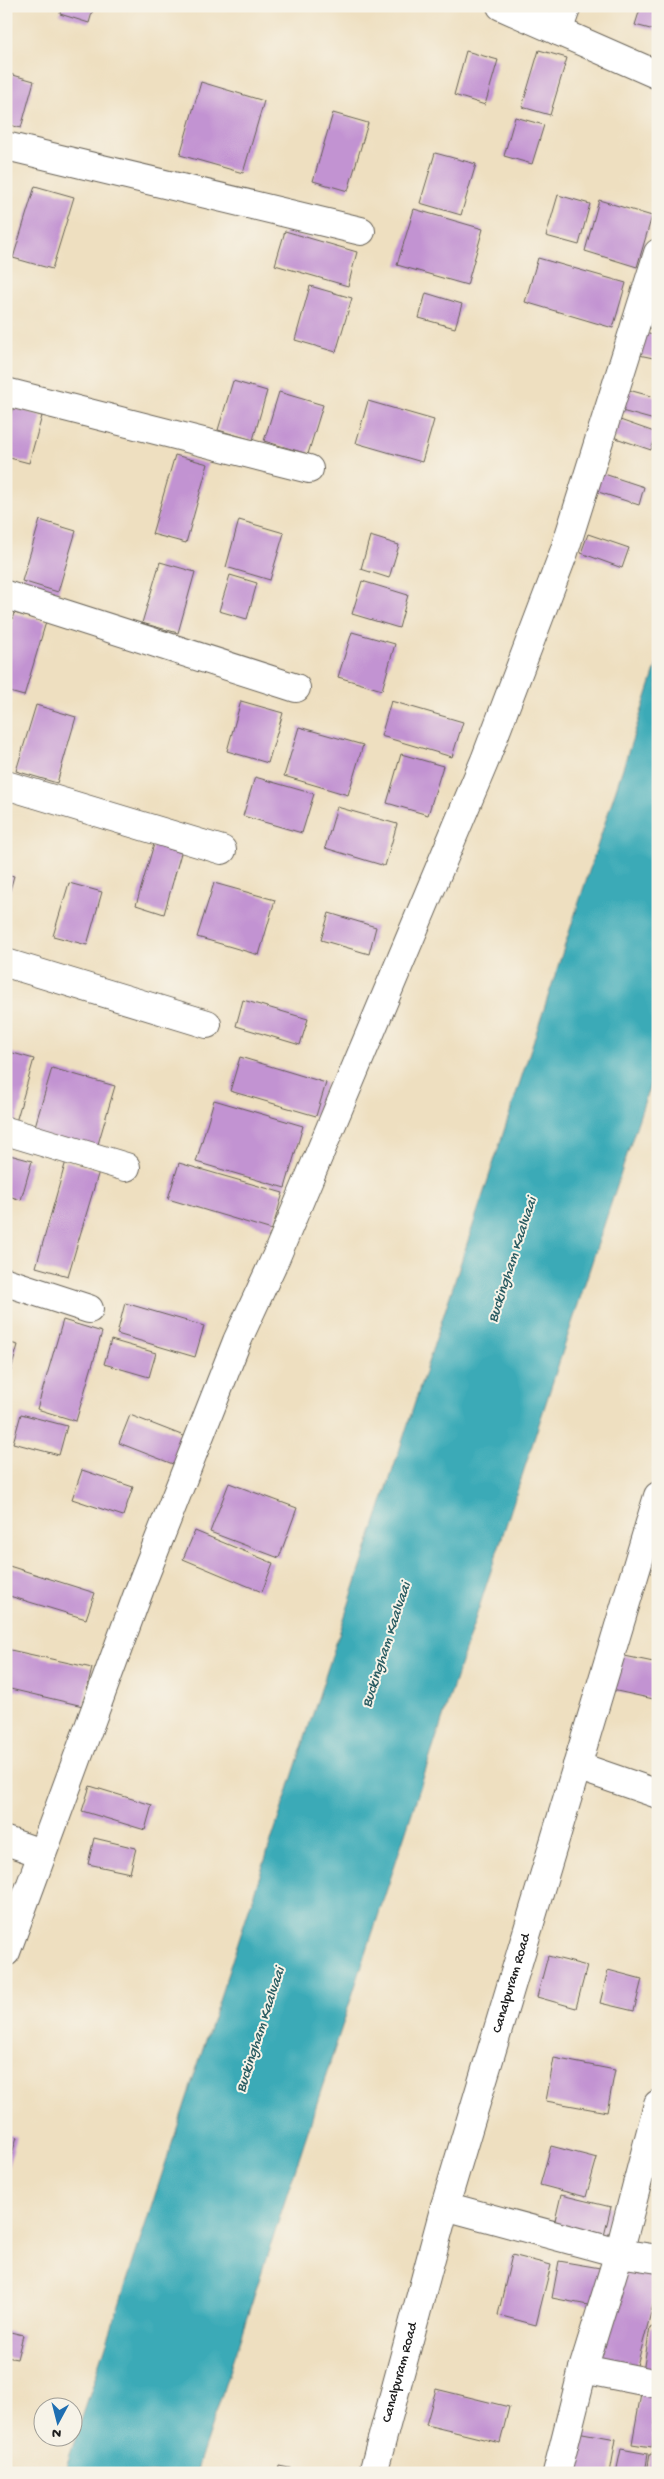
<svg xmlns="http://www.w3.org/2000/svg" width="664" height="2479" font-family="'Gochi Hand',sans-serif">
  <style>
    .water { fill: #3aaab7; stroke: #2b636a }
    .building { fill: #c293d2 }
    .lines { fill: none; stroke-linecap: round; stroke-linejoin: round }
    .minor-casing { stroke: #666055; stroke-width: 30 }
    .minor { stroke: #fff; stroke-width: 28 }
    .labels { text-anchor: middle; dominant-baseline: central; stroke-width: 4; stroke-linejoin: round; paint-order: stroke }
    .street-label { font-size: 14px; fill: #1c1c1c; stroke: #f7f3e8 }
    .water-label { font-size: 15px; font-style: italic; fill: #2a5c62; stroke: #f7f3e8 }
  </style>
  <rect width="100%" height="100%" fill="#f7f3e8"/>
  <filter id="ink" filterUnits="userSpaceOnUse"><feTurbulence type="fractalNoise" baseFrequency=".02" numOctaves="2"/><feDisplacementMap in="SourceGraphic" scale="10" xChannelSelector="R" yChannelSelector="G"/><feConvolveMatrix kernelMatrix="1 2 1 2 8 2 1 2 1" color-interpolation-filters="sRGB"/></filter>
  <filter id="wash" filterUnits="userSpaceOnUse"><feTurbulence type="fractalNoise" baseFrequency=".0096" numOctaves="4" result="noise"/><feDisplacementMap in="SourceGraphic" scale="20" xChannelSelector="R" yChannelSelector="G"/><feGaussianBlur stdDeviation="1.12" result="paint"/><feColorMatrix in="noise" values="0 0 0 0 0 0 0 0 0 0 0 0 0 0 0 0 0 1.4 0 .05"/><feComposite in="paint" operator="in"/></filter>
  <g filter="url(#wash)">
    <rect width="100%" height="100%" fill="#eedfc0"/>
    <path class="water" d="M658 661V1060L196 2473H64Z"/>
    <g id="blocks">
      <g class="building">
        <path d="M62 6H94L89 23 60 14Z"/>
        <path d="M641 6H658V31L635 25Z"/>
        <path d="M539 50 567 58 550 115 522 107Z"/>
        <path d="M466 51 498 60 485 105 454 95Z"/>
        <path d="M6 73 34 81 21 128 6 124Z"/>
        <path d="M201 82 264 101 243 173 180 155Z"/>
        <path d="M333 113 368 123 348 191 313 181Z"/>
        <path d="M515 117 544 125 532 164 504 156Z"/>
        <path d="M435 153 476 164 461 215 420 203Z"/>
        <path d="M35 186 74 197 52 269 13 258Z"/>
        <path d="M558 195 590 204 579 245 546 236Z"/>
        <path d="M599 200 652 216 637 267 585 251Z"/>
        <path d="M414 209 483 229 467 285 397 265Z"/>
        <path d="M285 231 357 252 348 286 275 265Z"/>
        <path d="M538 258 626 283 613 328 525 302Z"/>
        <path d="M310 286 352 298 336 352 295 340Z"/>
        <path d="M426 293 462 304 455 328 419 318Z"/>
        <path d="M644 333 658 336V359L639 355Z"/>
        <path d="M233 381 267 391 253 440 218 430Z"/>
        <path d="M625 389 658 398V421L618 410Z"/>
        <path d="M279 392 323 405 308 454 264 441Z"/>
        <path d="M368 401 434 420 422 462 356 443Z"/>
        <path d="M13 407 42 416 29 463 6 457V430Z"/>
        <path d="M620 420 657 433 651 450 613 437Z"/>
        <path d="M175 455 208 464 186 543 152 534Z"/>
        <path d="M598 472 644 487 639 505 592 490Z"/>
        <path d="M40 520 76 531 58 592 22 581Z"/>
        <path d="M239 520 284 533 270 580 226 567Z"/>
        <path d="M588 534 629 548 622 568 581 553Z"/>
        <path d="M370 536 399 545 389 578 361 569Z"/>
        <path d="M160 562 195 572 178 633 142 623Z"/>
        <path d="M230 575 257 583 247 619 219 611Z"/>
        <path d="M362 581 408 595 399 628 352 614Z"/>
        <path d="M14 613 46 622 24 696 6 691V639Z"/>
        <path d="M352 632 395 644 382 690 338 677Z"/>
        <path d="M241 701 283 713 268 763 227 751Z"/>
        <path d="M391 701 463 722 452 757 381 736Z"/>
        <path d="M36 705 76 717 57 783 16 771Z"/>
        <path d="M299 727 363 745 348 795 284 776Z"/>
        <path d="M401 754 443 766 428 815 387 803Z"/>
        <path d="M255 777 314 794 302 833 243 816Z"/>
        <path d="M337 807 397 824 385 866 325 848Z"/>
        <path d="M154 844 181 853 164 914 136 905Z"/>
        <path d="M6 874 14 876 7 900H6Z"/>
        <path d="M69 883 102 892 87 945 53 936Z"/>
        <path d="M214 883 275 900 259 955 197 937Z"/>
        <path d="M329 913 376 927 369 954 321 940Z"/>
        <path d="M243 1000 308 1019 300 1045 236 1026Z"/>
        <path d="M6 1051 34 1059 14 1129 6 1127Z"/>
        <path d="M240 1057 326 1083 316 1116 230 1091Z"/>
        <path d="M52 1068 115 1086 96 1151 33 1133Z"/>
        <path d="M214 1100 303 1126 285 1188 196 1162Z"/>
        <path d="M6 1154 32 1161 21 1200 6 1195Z"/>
        <path d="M66 1161 99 1171 68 1276 36 1267Z"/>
        <path d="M179 1163 283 1193 272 1230 168 1199Z"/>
        <path d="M125 1303 204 1326 195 1357 117 1334Z"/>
        <path d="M63 1320 102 1332 76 1421 37 1409Z"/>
        <path d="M111 1340 156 1353 149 1377 104 1364Z"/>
        <path d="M6 1342 18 1345 7 1384H6Z"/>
        <path d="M21 1414 67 1426 59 1455 13 1443Z"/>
        <path d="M130 1415 189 1438 178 1466 119 1443Z"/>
        <path d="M82 1470 133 1487 123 1516 72 1499Z"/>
        <path d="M229 1483 297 1508 279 1558 210 1532Z"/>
        <path d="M195 1531 273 1563 262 1592 183 1559Z"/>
        <path d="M6 1565 95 1593 86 1619 6 1595Z"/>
        <path d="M6 1649 92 1668 83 1706 6 1688Z"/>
        <path d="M620 1655 658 1663V1700L612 1690Z"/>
        <path d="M90 1786 152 1805 145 1830 82 1811Z"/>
        <path d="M94 1838 136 1848 130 1873 88 1864Z"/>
        <path d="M548 1956 587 1966 576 2008 537 1997Z"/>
        <path d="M608 1970 642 1979 634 2011 600 2003Z"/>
        <path d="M554 2058 615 2070 607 2112 546 2101Z"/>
        <path d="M6 2134 17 2137 8 2167 6 2166Z"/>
        <path d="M551 2146 597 2158 586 2197 540 2185Z"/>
        <path d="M561 2195 611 2207 603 2240 553 2229Z"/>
        <path d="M512 2255 551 2265 536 2325 498 2315Z"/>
        <path d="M559 2261 606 2269 598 2307 552 2298Z"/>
        <path d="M626 2262 658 2270V2286L635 2373 598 2364Z"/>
        <path d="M650 2327 658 2328V2375L643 2372Z"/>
        <path d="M6 2331 23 2335 17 2359 6 2357Z"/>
        <path d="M436 2389 509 2407 500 2443 426 2425Z"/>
        <path d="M641 2393 658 2396 652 2447 632 2444Z"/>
        <path d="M577 2432 616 2439 610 2473H570Z"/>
        <path d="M621 2449 648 2454 645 2473H616Z"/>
        <path d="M650 2454 658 2455V2473H647Z"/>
        <path d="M279 2466 309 2472V2473H278Z"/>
      </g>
    </g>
  </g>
  <g filter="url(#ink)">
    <use href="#blocks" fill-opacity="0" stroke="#666055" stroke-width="1"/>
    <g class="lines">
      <g class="minor-casing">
        <g id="minor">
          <path d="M501 6 658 75"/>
          <path d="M558 31 567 6"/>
          <path d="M6 146 361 231"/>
          <path d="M6 392 309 469"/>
          <path d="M6 595 296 688"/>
          <path d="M6 785 222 850"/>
          <path d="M6 963 207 1024"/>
          <path d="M6 1131 126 1167"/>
          <path d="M6 1282 89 1309"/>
          <path d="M577 1766 658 1794"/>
          <path d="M6 1841 41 1853"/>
          <path d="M6 1952 143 1580 237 1341 276 1257 485 760 564 552 658 253"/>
          <path d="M445 2206 619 2253 658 2104"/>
          <path d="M583 2369 658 2384"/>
          <path id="s1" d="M373 2473 445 2206 658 1496"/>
          <path d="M557 2473 583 2369 619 2253 658 2259"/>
        </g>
      </g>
      <use href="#minor" class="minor"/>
    </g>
  </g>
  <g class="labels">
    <g class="street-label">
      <text stroke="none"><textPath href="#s1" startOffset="509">Canalpuram Road</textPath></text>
      <text stroke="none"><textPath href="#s1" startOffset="104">Canalpuram Road</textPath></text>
    </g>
    <g class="water-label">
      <text transform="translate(513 1260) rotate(-72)">Buckingham Kaalvaai</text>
      <text transform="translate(387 1645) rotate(-72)">Buckingham Kaalvaai</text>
      <text transform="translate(261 2030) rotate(-72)">Buckingham Kaalvaai</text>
    </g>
  </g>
  <rect width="664" height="2479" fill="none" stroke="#f7f3e8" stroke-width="25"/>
  <g transform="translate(58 2422) rotate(187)"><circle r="24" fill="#f7f3e8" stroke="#9f9d96"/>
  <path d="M0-4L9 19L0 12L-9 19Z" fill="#1f6fb2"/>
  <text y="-8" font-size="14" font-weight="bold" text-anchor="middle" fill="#1c1c1c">N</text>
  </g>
</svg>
